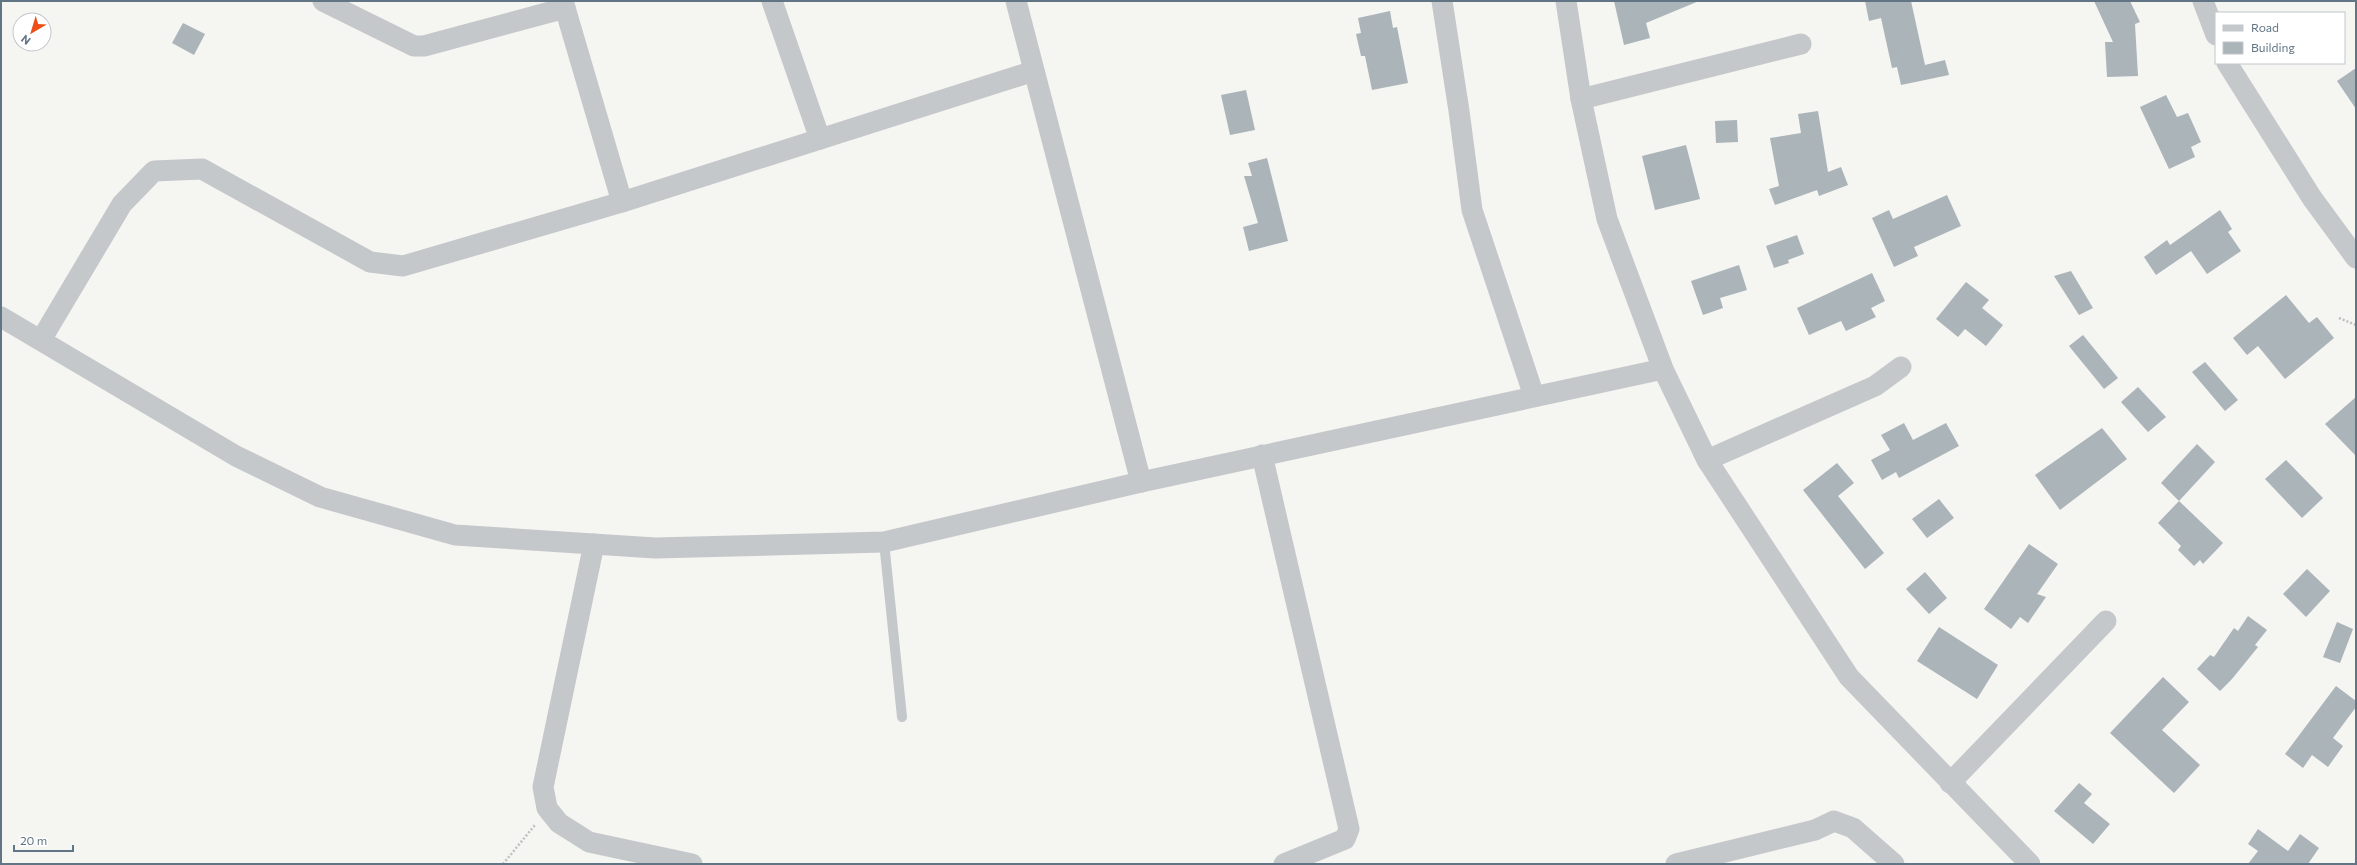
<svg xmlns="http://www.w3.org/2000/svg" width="2357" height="865" font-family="Commissioner,sans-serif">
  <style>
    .building { fill: #abb4b9 }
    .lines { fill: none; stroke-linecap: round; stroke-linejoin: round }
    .path { stroke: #bec0c2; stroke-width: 2.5; stroke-dasharray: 2 2; stroke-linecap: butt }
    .lane { stroke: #c4c8cb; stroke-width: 10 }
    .street { stroke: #c4c8cb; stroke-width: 21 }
  </style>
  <rect width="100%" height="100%" fill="#f5f5f1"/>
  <g class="building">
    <path d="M1614 1H1699L1646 23 1650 38 1624 45Z"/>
    <path d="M1865 1H1911L1925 65 1945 60 1949 75 1901 85 1897 67 1892 68 1881 18 1869 21Z"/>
    <path d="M2094 1H2130L2140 22 2135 24 2138 76 2107 77 2105 42H2113Z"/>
    <path d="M1390 11 1393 28 1397 27 1408 83 1372 90 1365 56H1361L1356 34 1361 33 1358 18Z"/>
    <path d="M183 23 205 34 194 55 172 43Z"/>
    <path d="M2356 68V109L2337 81Z"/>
    <path d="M1246 90 1255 130 1230 135 1221 95Z"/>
    <path d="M2166 95 2177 117 2188 113 2201 142 2191 147 2195 157 2169 169 2140 107Z"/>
    <path d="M1818 111 1828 172 1841 167 1848 185 1819 196 1817 190 1775 205 1769 189 1779 186 1770 138 1801 133 1798 114Z"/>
    <path d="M1737 120 1738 142 1716 143 1715 121Z"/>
    <path d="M1686 145 1700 199 1655 210 1642 156Z"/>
    <path d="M1267 158 1288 241 1249 251 1243 227 1258 223 1244 176H1252L1248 163Z"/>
    <path d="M1947 195 1961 226 1914 247 1918 256 1894 267 1872 218 1889 210 1893 219Z"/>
    <path d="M2220 210 2232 229 2228 232 2241 251 2207 274 2191 251 2156 275 2144 257 2167 240 2170 245Z"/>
    <path d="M1797 235 1804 254 1788 260 1789 263 1774 268 1766 246Z"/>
    <path d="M1739 265 1747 290 1720 298 1723 308 1703 315 1691 281Z"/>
    <path d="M2071 271 2093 308 2079 315 2054 276Z"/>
    <path d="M1872 273 1885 301 1871 308 1876 317 1846 331 1841 321 1809 335 1797 308Z"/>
    <path d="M1966 282 1989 300 1982 308 2003 325 1986 346 1965 329 1958 337 1936 319Z"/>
    <path d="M2286 295 2309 323 2317 317 2334 338 2285 379 2258 346 2247 355 2233 338Z"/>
    <path d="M2083 335 2118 378 2104 389 2069 346Z"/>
    <path d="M2205 362 2238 400 2225 411 2192 372Z"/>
    <path d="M2138 387 2166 417 2148 432 2121 402Z"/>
    <path d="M2356 397V456L2325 424Z"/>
    <path d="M1904 423 1913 440 1946 423 1959 446 1899 478 1896 472 1882 480 1871 460 1890 450 1881 435Z"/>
    <path d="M2102 428 2127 459 2060 510 2035 475Z"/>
    <path d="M2197 444 2215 462 2179 501 2161 483Z"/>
    <path d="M2286 460 2323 498 2302 518 2265 479Z"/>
    <path d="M1837 463 1854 483 1838 496 1884 553 1865 569 1803 490Z"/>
    <path d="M1939 499 1954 518 1927 538 1912 519Z"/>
    <path d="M2179 501 2223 543 2203 564 2200 560 2194 566 2178 550 2181 546 2158 523Z"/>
    <path d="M2029 544 2058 564 2037 594 2046 597 2028 623 2020 617 2011 629 1984 609Z"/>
    <path d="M2307 569 2330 591 2306 617 2283 594Z"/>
    <path d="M1925 572 1947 598 1929 614 1906 589Z"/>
    <path d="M2248 616 2267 630 2255 645 2258 647 2232 679 2220 691 2197 669 2210 655 2214 657 2234 628 2238 631Z"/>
    <path d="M2337 622 2353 629 2340 663 2323 657Z"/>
    <path d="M1939 627 1998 665 1977 699 1917 661Z"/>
    <path d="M2163 677 2189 702 2162 730 2200 765 2174 793 2110 733Z"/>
    <path d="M2336 686 2356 701V707L2333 738 2343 746 2328 767 2312 755 2303 768 2285 754Z"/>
    <path d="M2079 783 2092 794 2084 803 2110 824 2093 844 2054 811Z"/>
    <path d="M2258 829 2288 851 2300 834 2319 848 2308 864H2248L2258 851 2248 844Z"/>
  </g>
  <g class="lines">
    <g class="path">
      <path d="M2339 318 2356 325"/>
      <path d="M503 864 535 825"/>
    </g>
    <path class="lane" d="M884 542 902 717"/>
    <g class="street">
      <path d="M323 1 414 46H424L565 8"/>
      <path d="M563 1 622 202"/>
      <path d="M772 1 820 139"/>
      <path d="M1016 1 1141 482"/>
      <path d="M1442 1 1459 111 1472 210 1534 396"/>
      <path d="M1566 1 1581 99 1607 219 1663 369 1707 460 1849 677 2030 864"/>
      <path d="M2203 1 2216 35"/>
      <path d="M2227 63 2312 198 2356 258"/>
      <path d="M1581 99 1801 44"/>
      <path d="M1 317 236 456 320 497 455 535 655 548 884 542 1141 482 1663 369"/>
      <path d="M41 340 122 204 154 171 202 169 370 262 403 266 622 202 1034 71"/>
      <path d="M1262 455 1349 829 1345 839 1284 864"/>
      <path d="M1707 460 1875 386 1901 367"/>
      <path d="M594 544 543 787 547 808 559 823 589 842 692 864"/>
      <path d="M1950 783 2106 621"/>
      <path d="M1676 864 1815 830 1834 821 1853 828 1894 864"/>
    </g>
  </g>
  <rect width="2357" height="865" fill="none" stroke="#627584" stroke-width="4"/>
  <rect x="2215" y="12" width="130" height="52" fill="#ffffff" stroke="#c0c8ce"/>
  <rect x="2223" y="25" width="20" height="6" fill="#c4c8cb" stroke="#c0c8ce"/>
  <text x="2251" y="32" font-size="12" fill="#627584">Road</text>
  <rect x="2223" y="42" width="20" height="12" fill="#abb4b9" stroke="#c0c8ce"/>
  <text x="2251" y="52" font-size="12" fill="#627584">Building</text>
  <g transform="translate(32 32) rotate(218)"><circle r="19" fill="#ffffff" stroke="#c0c8ce"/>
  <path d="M0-3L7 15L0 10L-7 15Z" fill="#ed4f1a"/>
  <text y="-6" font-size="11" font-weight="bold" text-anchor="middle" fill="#627584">N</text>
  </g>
  <path d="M14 845v6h59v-6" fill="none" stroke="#627584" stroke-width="2"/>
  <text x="20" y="845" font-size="12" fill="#627584" stroke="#ffffff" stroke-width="3" paint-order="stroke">20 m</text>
</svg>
